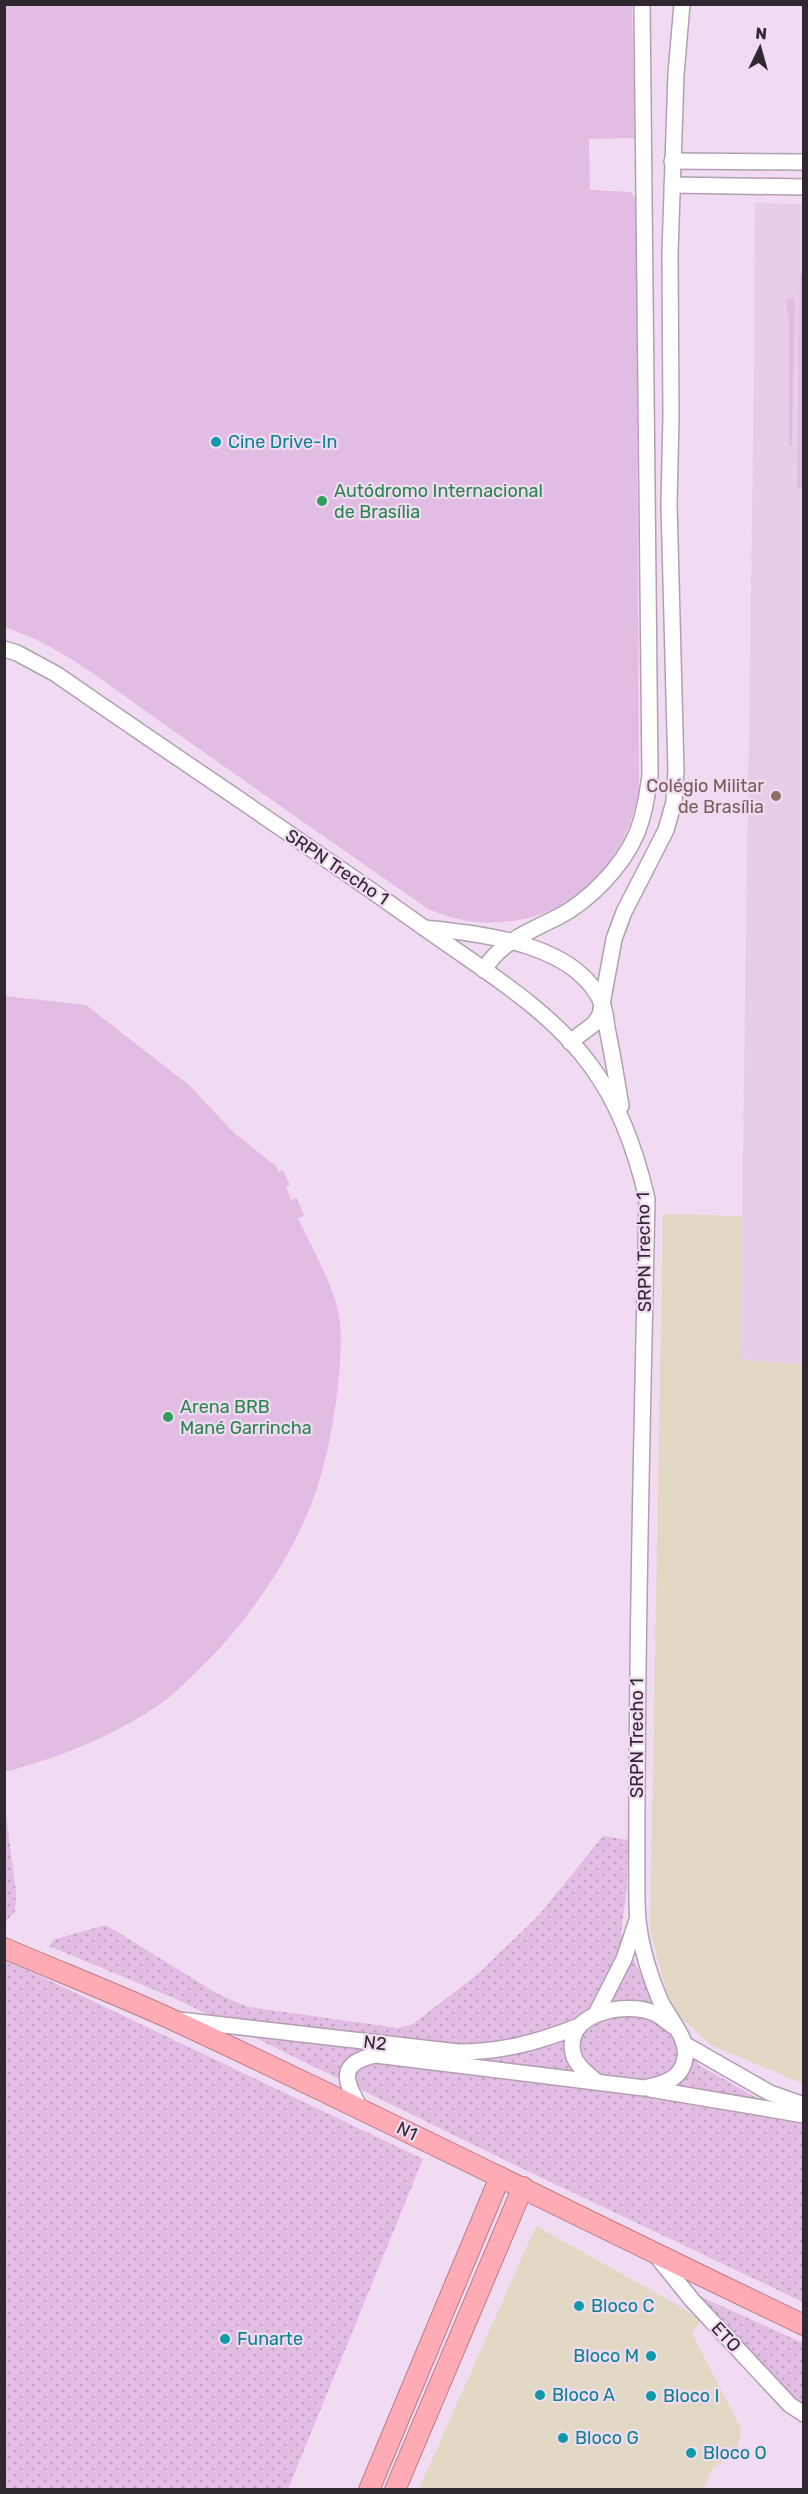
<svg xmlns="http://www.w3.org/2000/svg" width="808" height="2494" font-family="Rubik,sans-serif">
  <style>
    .commercial { fill: #e1d9c4 }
    .built { fill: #e8cde9 }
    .grass { fill: url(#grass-dots) }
    .pitch { fill: #e1bce3 }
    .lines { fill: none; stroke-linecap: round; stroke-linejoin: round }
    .secondary-casing { stroke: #b39eb4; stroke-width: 18 }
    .highway-casing { stroke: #b77d87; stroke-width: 22 }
    .secondary { stroke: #fff; stroke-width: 15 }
    .highway { stroke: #ffabb6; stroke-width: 20 }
    .culture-dot { fill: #0f9aa8; stroke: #f1dbf2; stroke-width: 2 }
    .leisure-dot { fill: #2e9e5b; stroke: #f1dbf2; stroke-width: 2 }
    .education-dot { fill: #8d6e63; stroke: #f1dbf2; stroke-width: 2 }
    .labels { text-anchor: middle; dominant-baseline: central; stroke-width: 4.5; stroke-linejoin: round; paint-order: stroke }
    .culture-label { font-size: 18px; fill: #0d838f; stroke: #f1dbf2; text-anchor: start }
    .leisure-label { font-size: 18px; fill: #27864d; stroke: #f1dbf2; text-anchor: start }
    .education-label { font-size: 18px; fill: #785e54; stroke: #f1dbf2; text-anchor: end }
    .street-label { font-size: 18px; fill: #302831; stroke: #f1dbf2 }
  </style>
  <defs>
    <pattern id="grass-dots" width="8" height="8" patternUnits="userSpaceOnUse" patternTransform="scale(1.5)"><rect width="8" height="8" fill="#e1bce3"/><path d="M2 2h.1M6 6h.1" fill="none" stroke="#c1a2c3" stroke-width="1.8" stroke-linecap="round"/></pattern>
  </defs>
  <rect width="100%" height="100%" fill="#f1dbf2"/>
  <g class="commercial">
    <path d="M663 1214 742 1216 740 1359 803 1365V2084L711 2045 671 2008 650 1930Z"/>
    <path d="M536 2226 672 2302 700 2320 692 2334 741 2428 737 2453 713 2468 703 2489H419Z"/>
  </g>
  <path class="built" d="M755 203 803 204V1365L740 1359 754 376Z"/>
  <g class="grass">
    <path d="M4 1800 16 1892 15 1912 5 1922Z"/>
    <path d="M603 1836 628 1840 627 1887 621 1933 660 2015 699 2065 803 2124V2302L517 2166 174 1998 49 1946 55 1939 106 1925 218 1994 248 2007 398 2028 413 2024 478 1974 539 1915Z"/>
    <path d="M5 1961 38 1975 423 2159 288 2489H5Z"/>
    <path d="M695 2294 803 2343V2407L704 2309Z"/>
  </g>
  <g class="pitch">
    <path d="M5 5H632L635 138 589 139 590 190 631 192 636 199 639 786C628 869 563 929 477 922 460 921 443 915 428 909 342 849 256 789 171 729 117 692 67 648 5 627Z"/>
    <path d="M800 274H804L803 488H797Z"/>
    <path d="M787 299H795L792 446H789V314L787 313Z"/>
    <path d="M5 996 86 1005 189 1085 234 1133 276 1166 279 1172 283 1170 290 1185 286 1187 291 1200 297 1198 304 1216 298 1218C312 1249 337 1290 340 1323 344 1371 330 1457 312 1502 288 1566 239 1633 189 1679 180 1687 171 1697 162 1703 113 1736 66 1755 9 1771L4 1770Z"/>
  </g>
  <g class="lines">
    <g class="secondary-casing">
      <g id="secondary">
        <path d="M672 161 804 162"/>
        <path d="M672 185 804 187"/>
        <path d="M4 649 17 653 56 674C178 759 303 841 423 927 480 968 549 1008 591 1066 620 1105 636 1151 647 1199 642 1433 636 1667 637 1901 637 1934 647 1969 660 2000 668 2018 689 2038 685 2058 682 2080 662 2084 644 2088L376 2055C337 2063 344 2081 361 2109"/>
        <path d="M425 928C482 934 579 943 603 1006 606 1014 606 1024 608 1033 613 1057 617 1082 621 1106"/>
        <path d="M484 970C500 942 530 931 558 917 589 901 622 867 636 835 644 816 647 796 650 776L642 4"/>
        <path d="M570 1042 594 1024 600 1015 614 939 624 912 666 830 674 802 676 771 669 504 671 416 670 253 676 74 682 4"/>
        <path d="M597 2012 624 1959 637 1920"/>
        <path d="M180 2020 458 2052C502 2052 539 2042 579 2026"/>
        <path d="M686 2045 770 2093 804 2105"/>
        <path d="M597 2082C588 2074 575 2065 573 2053 564 2012 627 2001 654 2013 661 2016 667 2022 673 2026"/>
        <path d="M650 2089 804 2115"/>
        <path d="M655 2254 692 2300 790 2405 804 2414"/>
      </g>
    </g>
    <g class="highway-casing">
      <g id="highway">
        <path d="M4 1948C60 1972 116 1994 171 2019 384 2118 592 2224 804 2325"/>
        <path d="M369 2490 500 2177"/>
        <path d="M395 2490 523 2187"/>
      </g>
    </g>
    <use href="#secondary" class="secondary"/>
    <use href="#highway" class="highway"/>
  </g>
  <g class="culture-dot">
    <circle cx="216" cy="442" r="6"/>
    <circle cx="579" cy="2306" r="6"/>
    <circle cx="225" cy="2339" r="6"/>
    <circle cx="651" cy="2356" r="6"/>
    <circle cx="540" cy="2395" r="6"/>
    <circle cx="651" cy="2396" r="6"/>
    <circle cx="563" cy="2438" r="6"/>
    <circle cx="691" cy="2453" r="6"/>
  </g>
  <g class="leisure-dot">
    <circle cx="322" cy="501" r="6"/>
    <circle cx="168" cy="1417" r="6"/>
  </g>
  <circle class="education-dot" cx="776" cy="796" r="6"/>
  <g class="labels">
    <g class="culture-label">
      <text x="228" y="442">Cine Drive-In</text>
      <text x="591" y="2306">Bloco C</text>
      <text x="237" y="2339">Funarte</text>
      <text x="639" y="2356" text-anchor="end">Bloco M</text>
      <text x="552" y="2395">Bloco A</text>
      <text x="663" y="2396">Bloco I</text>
      <text x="575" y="2438">Bloco G</text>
      <text x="703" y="2453">Bloco O</text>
    </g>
    <g class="leisure-label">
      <text x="334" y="491">Autódromo Internacional<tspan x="334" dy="21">de Brasília</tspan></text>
      <text x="180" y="1407">Arena BRB<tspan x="180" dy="21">Mané Garrincha</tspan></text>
    </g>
    <g class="education-label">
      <text x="764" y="786">Colégio Militar<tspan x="764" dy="21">de Brasília</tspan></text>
    </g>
    <g class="street-label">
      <text transform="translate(337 867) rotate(34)">SRPN Trecho 1</text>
      <text transform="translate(644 1252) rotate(-91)">SRPN Trecho 1</text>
      <text transform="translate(637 1738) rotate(-90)">SRPN Trecho 1</text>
      <text transform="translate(375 2043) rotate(7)">N2</text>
      <text transform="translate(407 2131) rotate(26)">N1</text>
      <text transform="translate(726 2337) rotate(47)">ETO</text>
    </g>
  </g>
  <rect width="808" height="2494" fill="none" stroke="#302831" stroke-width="12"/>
  <g transform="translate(760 48) rotate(5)" stroke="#f1dbf2" stroke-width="4.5" paint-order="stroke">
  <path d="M0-4.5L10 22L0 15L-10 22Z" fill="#302831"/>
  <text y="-9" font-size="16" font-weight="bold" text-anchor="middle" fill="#302831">N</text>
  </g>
</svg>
